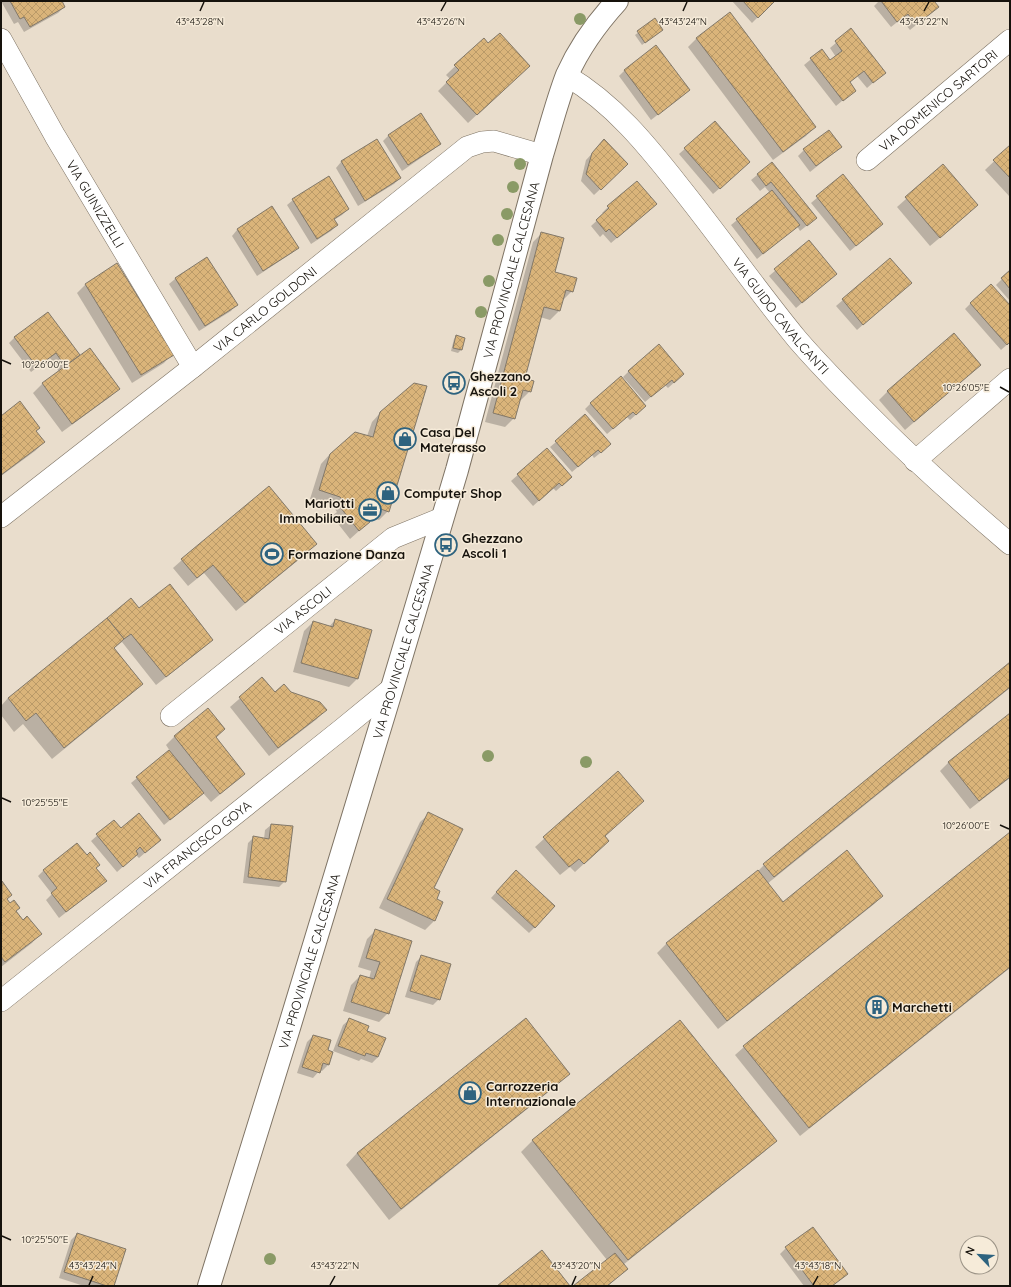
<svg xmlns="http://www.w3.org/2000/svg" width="1011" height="1287" font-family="Quicksand,sans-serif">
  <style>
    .shadow { fill: #0003 }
    .building { fill: url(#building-cross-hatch); stroke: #827869 }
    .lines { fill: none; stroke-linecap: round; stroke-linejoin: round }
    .minor-casing { stroke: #7e7364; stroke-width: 22 }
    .secondary-casing { stroke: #7e7364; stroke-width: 24 }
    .minor { stroke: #fff; stroke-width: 21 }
    .secondary { stroke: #fff; stroke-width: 22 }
    .tree { fill: #8a9a66 }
    .ticks { fill: none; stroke: #16120c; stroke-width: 1.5 }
    .labels { text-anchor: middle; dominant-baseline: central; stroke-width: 3; stroke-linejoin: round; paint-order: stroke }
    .street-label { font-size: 13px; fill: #16120c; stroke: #f6ebd9 }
    .poi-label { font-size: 13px; font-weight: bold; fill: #16120c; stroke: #f6ebd9; text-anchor: start }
    .ticks-label { font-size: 10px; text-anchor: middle; fill: #16120c; stroke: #f6ebd9; stroke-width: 3; stroke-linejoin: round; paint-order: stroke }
  </style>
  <defs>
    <pattern id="building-cross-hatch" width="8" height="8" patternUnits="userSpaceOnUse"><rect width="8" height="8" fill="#dab47a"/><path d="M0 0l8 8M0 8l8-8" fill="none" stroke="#ba9a68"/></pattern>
  </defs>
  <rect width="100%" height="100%" fill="#e9ddcc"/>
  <g class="shadow">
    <path d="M1 1H60L64 7 58 13 24 32 18 22 14 24Z"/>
    <path d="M732 1H774L752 23Z"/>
    <path d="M879 1H933L938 7 910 30 901 19 891 27 874 6Z"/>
    <path d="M655 20 659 32 642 45 635 35Z"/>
    <path d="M851 30 884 73 867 88 857 76 849 83 855 90 836 106 804 65 821 51 830 62 836 57 830 48Z"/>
    <path d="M697 38 815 127 806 136 773 160 688 47Z"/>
    <path d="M483 39 520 74 468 123 438 91 450 79 446 75Z"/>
    <path d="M625 70 689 90 651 120 619 76Z"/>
    <path d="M714 123 743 168 713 194 679 154Z"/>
    <path d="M389 135 440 143 434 149 402 171 383 141Z"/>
    <path d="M377 140 400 178 394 184 358 206 336 168 341 162Z"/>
    <path d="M599 146 627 164 594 195 581 181 586 160Z"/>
    <path d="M1010 146V197L985 170Z"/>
    <path d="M841 147 810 172 798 156 804 150Z"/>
    <path d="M772 163 810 223 800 231 797 226 757 259 731 225 770 193 765 187 760 191 751 180Z"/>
    <path d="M943 166 968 214 930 246 897 207Z"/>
    <path d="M843 176 882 224 850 251 811 203Z"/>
    <path d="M637 182 650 210 611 243 603 234 600 237 591 226 604 214 602 213 608 207Z"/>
    <path d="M293 200 348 209 342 215 334 220 337 225 331 231 311 244 287 205Z"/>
    <path d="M272 208 297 248 292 253 257 276 232 236 237 230Z"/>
    <path d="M542 233 553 273 572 291 563 300H562L559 311 550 320 540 317 524 379 530 391 521 400H519L514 418 505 427 485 422 533 242Z"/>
    <path d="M809 242 836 274 796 308 769 276Z"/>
    <path d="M207 258 236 305 231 311 199 331 169 284 175 279Z"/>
    <path d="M890 259 904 288 857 330 836 306Z"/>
    <path d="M1010 271V301L996 285Z"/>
    <path d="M86 284 172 354 164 363 132 383 77 293Z"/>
    <path d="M971 303 1010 306V342L1001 350 965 309Z"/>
    <path d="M456 336 464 338 461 350 458 353 451 351 454 339Z"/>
    <path d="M15 337 75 358 119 388 110 397 62 432 33 393 42 384 59 372 50 358 31 372 9 343Z"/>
    <path d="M980 365 905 430 879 400 888 391Z"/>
    <path d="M629 371 677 380 668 388 665 385 645 402 623 377Z"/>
    <path d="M591 403 639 412 630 420 627 417 607 434 585 409Z"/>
    <path d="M381 412 388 511 379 520 369 517 367 518 369 522 350 539 332 516 337 512 332 505 310 499 321 464 330 454 367 436 372 422Z"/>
    <path d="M1 417 39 428 36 431 44 442 35 451 1 476Z"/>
    <path d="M556 442 604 450 594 458 592 455 572 472 550 447Z"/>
    <path d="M547 449 565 483 556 491 553 488 533 506 511 481Z"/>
    <path d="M315 544 307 553 236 611 204 573 188 586 173 568 182 560Z"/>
    <path d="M139 610 212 639 203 648 156 685 122 642 114 648 142 683 130 695 52 759 23 724 14 732 1 715V706L8 698Z"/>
    <path d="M335 620 357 679 349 687 293 672 304 631 313 622 329 627Z"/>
    <path d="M1010 663V688L767 884 783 903 882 896 873 905 718 1029 657 953 666 944 756 873 764 865Z"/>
    <path d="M262 679 274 693H290L325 710 317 719 269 756 230 707Z"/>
    <path d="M208 709 224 729 216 738 244 774 211 802 203 793 164 825 131 783 170 751 166 745 174 737Z"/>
    <path d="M1010 714V778L970 809 940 771 949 762Z"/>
    <path d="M618 772 604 836 599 850 575 872 570 867 560 875 535 847Z"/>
    <path d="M429 814 433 889 435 899 442 903 434 921 425 930 379 908 420 822Z"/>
    <path d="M114 821 121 830 160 840 139 858 136 855 117 872 91 841Z"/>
    <path d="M271 825 285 881 279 887 243 883 248 843 254 837 264 839 265 830Z"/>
    <path d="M1010 834V968L800 1136 735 1055 744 1047Z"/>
    <path d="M95 868 99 886 59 918 46 900 52 894 38 876 44 870Z"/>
    <path d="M510 877 535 927 529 933 491 898Z"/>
    <path d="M1 882 11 894 6 900 23 921 40 934 32 943 1 967Z"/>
    <path d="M376 930 388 1013 379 1022 343 1011 351 985 360 976 369 979 371 971 358 967 367 939Z"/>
    <path d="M422 956 439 999 433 1005 405 997 416 962Z"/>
    <path d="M349 1020 366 1031 378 1057 372 1063 361 1059 359 1061 333 1051 343 1025Z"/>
    <path d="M313 1036 326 1050 332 1052 328 1065 322 1071 320 1070 313 1078 297 1073 307 1042Z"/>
    <path d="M569 1074 557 1085 389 1220 346 1165 357 1153Z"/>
    <path d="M533 1140 775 1141 764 1152 623 1265 626 1269 608 1286H575L607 1260 521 1152Z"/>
    <path d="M77 1234 113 1286H84L59 1278 71 1240Z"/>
    <path d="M786 1248 847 1274 832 1286H804L780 1254Z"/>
  </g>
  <g class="building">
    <path d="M10 1H62L65 7 30 27 24 17 20 19Z"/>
    <path d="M743 1H775L758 18Z"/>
    <path d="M881 1H934L939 7 916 25 908 14 897 22Z"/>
    <path d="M730 12 816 127 783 152 696 38Z"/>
    <path d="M655 18 663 30 645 43 637 31Z"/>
    <path d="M851 28 886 73 873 83 864 71 850 82 856 91 843 101 810 58 822 49 830 60 842 51 835 41Z"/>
    <path d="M500 33 530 66 477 115 446 82 459 70 454 65 484 38 488 43Z"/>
    <path d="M656 45 690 90 658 115 624 70Z"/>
    <path d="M421 113 441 144 408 165 388 135Z"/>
    <path d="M715 121 750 162 720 189 684 148Z"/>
    <path d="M829 130 842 147 816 166 803 149Z"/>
    <path d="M377 139 401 178 365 201 341 161Z"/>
    <path d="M604 139 628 164 601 190 586 174 592 153Z"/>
    <path d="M1010 145V178L993 160Z"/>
    <path d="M772 162 817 218 807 226 771 182 766 186 757 174Z"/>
    <path d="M943 164 978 205 940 238 905 197Z"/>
    <path d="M843 174 883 224 856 246 816 196Z"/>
    <path d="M329 176 349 209 334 219 338 225 317 239 292 199Z"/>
    <path d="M637 181 657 204 617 238 609 229 606 232 596 220 609 208 607 206Z"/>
    <path d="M772 190 800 225 763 254 736 219Z"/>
    <path d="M272 206 299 248 263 271 237 229Z"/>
    <path d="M541 232 564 238 555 272 577 278 573 292 566 290 560 311 544 307 525 378 534 381 531 392 523 390 515 419 493 413Z"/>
    <path d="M809 240 837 274 802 303 774 269Z"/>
    <path d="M207 257 238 305 205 326 175 278Z"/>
    <path d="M890 258 912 283 863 325 842 299Z"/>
    <path d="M117 263 174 355 141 375 85 284Z"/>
    <path d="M1010 270V289L1001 278Z"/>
    <path d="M991 284 1010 305V342L1007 345 970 303Z"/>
    <path d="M48 312 80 355 65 366 56 353 37 367 14 337Z"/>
    <path d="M954 333 981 365 914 422 887 391Z"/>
    <path d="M456 335 465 338 462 350 453 348Z"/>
    <path d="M659 344 684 374 674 383 672 380 651 397 628 371Z"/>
    <path d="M90 348 120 389 72 424 42 383Z"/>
    <path d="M621 376 646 406 636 415 633 412 613 429 590 403Z"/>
    <path d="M414 383 427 386 389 512 378 508 367 517 370 522 359 531 340 507 345 503 340 497 319 490 330 454 355 432 373 437 380 412Z"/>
    <path d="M20 401 40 428 36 431 45 442 1 475V416Z"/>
    <path d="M585 414 611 444 601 453 598 450 578 467 555 441Z"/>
    <path d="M547 448 572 477 562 486 559 483 539 501 517 474Z"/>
    <path d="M269 486 317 544 245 603 213 565 197 578 181 559Z"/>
    <path d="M170 584 213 640 166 677 131 634 124 639 107 618 131 598 139 608Z"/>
    <path d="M107 618 124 639 114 648 143 684 64 748 36 713 26 721 8 698Z"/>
    <path d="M335 619 372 630 358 679 301 663 313 621 333 627Z"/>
    <path d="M1010 662V687L774 877 763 864Z"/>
    <path d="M262 677 275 692 284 684 291 692 320 702 327 710 278 748 239 697Z"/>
    <path d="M208 708 225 729 216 737 245 774 220 794 174 736Z"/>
    <path d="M1010 713V777L979 801 948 762Z"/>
    <path d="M169 750 204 793 170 820 136 777Z"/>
    <path d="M618 771 644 801 605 836 609 841 584 864 579 859 569 867 543 837Z"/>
    <path d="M428 812 463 829 434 888 440 891 437 899 443 902 435 921 387 899Z"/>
    <path d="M139 813 161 840 145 853 140 847 136 851 138 854 123 867 96 834 114 820 121 828Z"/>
    <path d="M271 824 293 826 286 882 248 877 253 836 269 839Z"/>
    <path d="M1010 832V967L809 1128 743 1046Z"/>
    <path d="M77 843 87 855 90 852 100 865 96 868 107 881 66 912 51 893 57 888 43 870Z"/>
    <path d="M847 850 883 896 727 1021 666 943 758 870 783 902Z"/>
    <path d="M516 870 555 906 535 928 496 892Z"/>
    <path d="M2 881 12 895 7 899 10 903 14 900 20 908 16 911 23 920 27 916 42 934 5 962 1 957Z"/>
    <path d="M375 929 412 941 389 1014 351 1002 360 975 374 979 380 962 366 958Z"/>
    <path d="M421 955 451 964 440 1000 410 991Z"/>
    <path d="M349 1018 369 1026 367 1031 386 1038 378 1057 366 1053 365 1056 338 1046Z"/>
    <path d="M526 1018 570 1074 401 1209 357 1153Z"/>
    <path d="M680 1020 777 1141 628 1260 532 1140Z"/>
    <path d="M313 1035 331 1040 328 1050 333 1052 329 1065 323 1063 320 1073 302 1067Z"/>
    <path d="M813 1227 848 1274 832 1286H814L785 1247Z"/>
    <path d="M77 1233 126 1249 114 1286H107L64 1272Z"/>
    <path d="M542 1250 570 1286H497Z"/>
    <path d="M615 1253 628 1269 607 1286H573Z"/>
  </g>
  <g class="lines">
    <g class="minor-casing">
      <g id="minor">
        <path id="s1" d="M1 39 55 136 193 367"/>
        <path id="s2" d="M567 76C613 103 647 145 680 187 720 237 756 289 797 339 821 367 847 393 873 419 917 463 963 504 1010 544"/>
        <path id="s3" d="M867 160 1010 40"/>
        <path d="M915 461 1010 379"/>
        <path id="s4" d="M1 517 193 367 467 147 482 142 494 141 542 155"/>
        <path id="s5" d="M171 716 393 538 442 518"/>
        <path id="s6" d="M1 1001 342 729 392 688"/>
      </g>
    </g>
    <g class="secondary-casing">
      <g id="secondary">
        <path id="s7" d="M209 1286 288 1031 392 688 457 470 542 155C550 129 557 101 567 75 579 48 597 23 617 1"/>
      </g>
    </g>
    <use href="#minor" class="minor"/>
    <use href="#secondary" class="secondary"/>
  </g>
  <g class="tree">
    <circle cx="580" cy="19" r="6"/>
    <circle cx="520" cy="164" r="6"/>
    <circle cx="513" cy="187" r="6"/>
    <circle cx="507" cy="214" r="6"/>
    <circle cx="498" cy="240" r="6"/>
    <circle cx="489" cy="281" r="6"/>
    <circle cx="481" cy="312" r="6"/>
    <circle cx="488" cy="756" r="6"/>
    <circle cx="586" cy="762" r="6"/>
    <circle cx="270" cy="1259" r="6"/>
  </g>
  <path class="ticks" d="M200 11 204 2M441 11 446 2M683 11 687 2M924 11 929 2M2 360 11 364M1000 387 1009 392M2 798 11 802M1000 825 1009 829M2 1236 11 1240M89 1285 93 1276M330 1285 335 1276M572 1285 576 1276M813 1285 818 1276"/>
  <defs>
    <g id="bus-ring" transform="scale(1.15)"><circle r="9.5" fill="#f6ebd9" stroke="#2e637f" stroke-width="1.5"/><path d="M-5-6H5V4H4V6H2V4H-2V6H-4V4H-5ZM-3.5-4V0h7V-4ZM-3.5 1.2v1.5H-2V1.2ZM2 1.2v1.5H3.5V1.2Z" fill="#2e637f"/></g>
    <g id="shop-ring" transform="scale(1.15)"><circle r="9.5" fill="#f6ebd9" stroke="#2e637f" stroke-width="1.5"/><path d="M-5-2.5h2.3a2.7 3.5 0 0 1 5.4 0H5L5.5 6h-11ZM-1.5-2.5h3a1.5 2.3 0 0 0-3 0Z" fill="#2e637f"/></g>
    <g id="office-ring" transform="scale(1.15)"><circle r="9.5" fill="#f6ebd9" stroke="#2e637f" stroke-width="1.5"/><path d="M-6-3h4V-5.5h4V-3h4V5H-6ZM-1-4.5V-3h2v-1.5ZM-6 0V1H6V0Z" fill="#2e637f"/></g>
    <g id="stadium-ring" transform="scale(1.15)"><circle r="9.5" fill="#f6ebd9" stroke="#2e637f" stroke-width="1.5"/><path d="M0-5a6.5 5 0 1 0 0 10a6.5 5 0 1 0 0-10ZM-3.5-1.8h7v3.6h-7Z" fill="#2e637f"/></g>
    <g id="building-ring" transform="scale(1.15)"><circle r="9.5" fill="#f6ebd9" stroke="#2e637f" stroke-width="1.5"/><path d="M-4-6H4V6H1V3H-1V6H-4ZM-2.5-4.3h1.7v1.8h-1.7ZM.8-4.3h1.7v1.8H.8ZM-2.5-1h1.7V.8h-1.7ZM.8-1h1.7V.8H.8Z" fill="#2e637f"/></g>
  </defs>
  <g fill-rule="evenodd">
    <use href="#bus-ring" x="454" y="383"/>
    <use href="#shop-ring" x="405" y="439"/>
    <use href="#shop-ring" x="388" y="493"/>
    <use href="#office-ring" x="370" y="510"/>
    <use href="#bus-ring" x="446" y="545"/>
    <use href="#stadium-ring" x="272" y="554"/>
    <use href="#building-ring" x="877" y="1007"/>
    <use href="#shop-ring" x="470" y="1093"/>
  </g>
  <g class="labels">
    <g class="street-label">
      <text stroke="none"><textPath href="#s3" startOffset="93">VIA DOMENICO SARTORI</textPath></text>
      <text stroke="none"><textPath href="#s1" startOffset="190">VIA GUINIZZELLI</textPath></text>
      <text stroke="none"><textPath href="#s7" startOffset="1060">VIA PROVINCIALE CALCESANA</textPath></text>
      <text stroke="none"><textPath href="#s4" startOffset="336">VIA CARLO GOLDONI</textPath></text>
      <text stroke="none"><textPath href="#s2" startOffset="323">VIA GUIDO CAVALCANTI</textPath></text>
      <text stroke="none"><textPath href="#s5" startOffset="169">VIA ASCOLI</textPath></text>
      <text stroke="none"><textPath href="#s7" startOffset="664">VIA PROVINCIALE CALCESANA</textPath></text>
      <text stroke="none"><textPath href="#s6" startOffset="251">VIA FRANCISCO GOYA</textPath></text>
      <text stroke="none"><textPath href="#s7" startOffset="340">VIA PROVINCIALE CALCESANA</textPath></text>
    </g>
    <g class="poi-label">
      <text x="470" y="376">Ghezzano<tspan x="470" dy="15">Ascoli 2</tspan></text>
      <text x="420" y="432">Casa Del<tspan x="420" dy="15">Materasso</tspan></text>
      <text x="404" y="493">Computer Shop</text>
      <text x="354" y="503" text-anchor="end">Mariotti<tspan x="354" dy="15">Immobiliare</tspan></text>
      <text x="462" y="538">Ghezzano<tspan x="462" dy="15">Ascoli 1</tspan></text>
      <text x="288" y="554">Formazione Danza</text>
      <text x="892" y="1007">Marchetti</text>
      <text x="486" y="1086">Carrozzeria<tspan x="486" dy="15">Internazionale</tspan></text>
    </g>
  </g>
  <g class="ticks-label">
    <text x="200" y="25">43°43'28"N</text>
    <text x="441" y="25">43°43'26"N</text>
    <text x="683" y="25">43°43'24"N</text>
    <text x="924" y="25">43°43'22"N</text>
    <text x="45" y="368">10°26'00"E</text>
    <text x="966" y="391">10°26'05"E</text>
    <text x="45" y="806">10°25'55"E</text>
    <text x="966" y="829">10°26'00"E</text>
    <text x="45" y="1243">10°25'50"E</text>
    <text x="93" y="1269">43°43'24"N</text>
    <text x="335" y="1269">43°43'22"N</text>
    <text x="576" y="1269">43°43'20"N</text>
    <text x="818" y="1269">43°43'18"N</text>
  </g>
  <rect width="1011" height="1287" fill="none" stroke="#16120c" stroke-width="4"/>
  <g transform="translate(979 1255) rotate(295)"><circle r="19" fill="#f6ebd9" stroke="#9c9487"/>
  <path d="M0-3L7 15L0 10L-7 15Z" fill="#2e637f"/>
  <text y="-6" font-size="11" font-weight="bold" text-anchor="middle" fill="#16120c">N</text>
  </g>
</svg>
